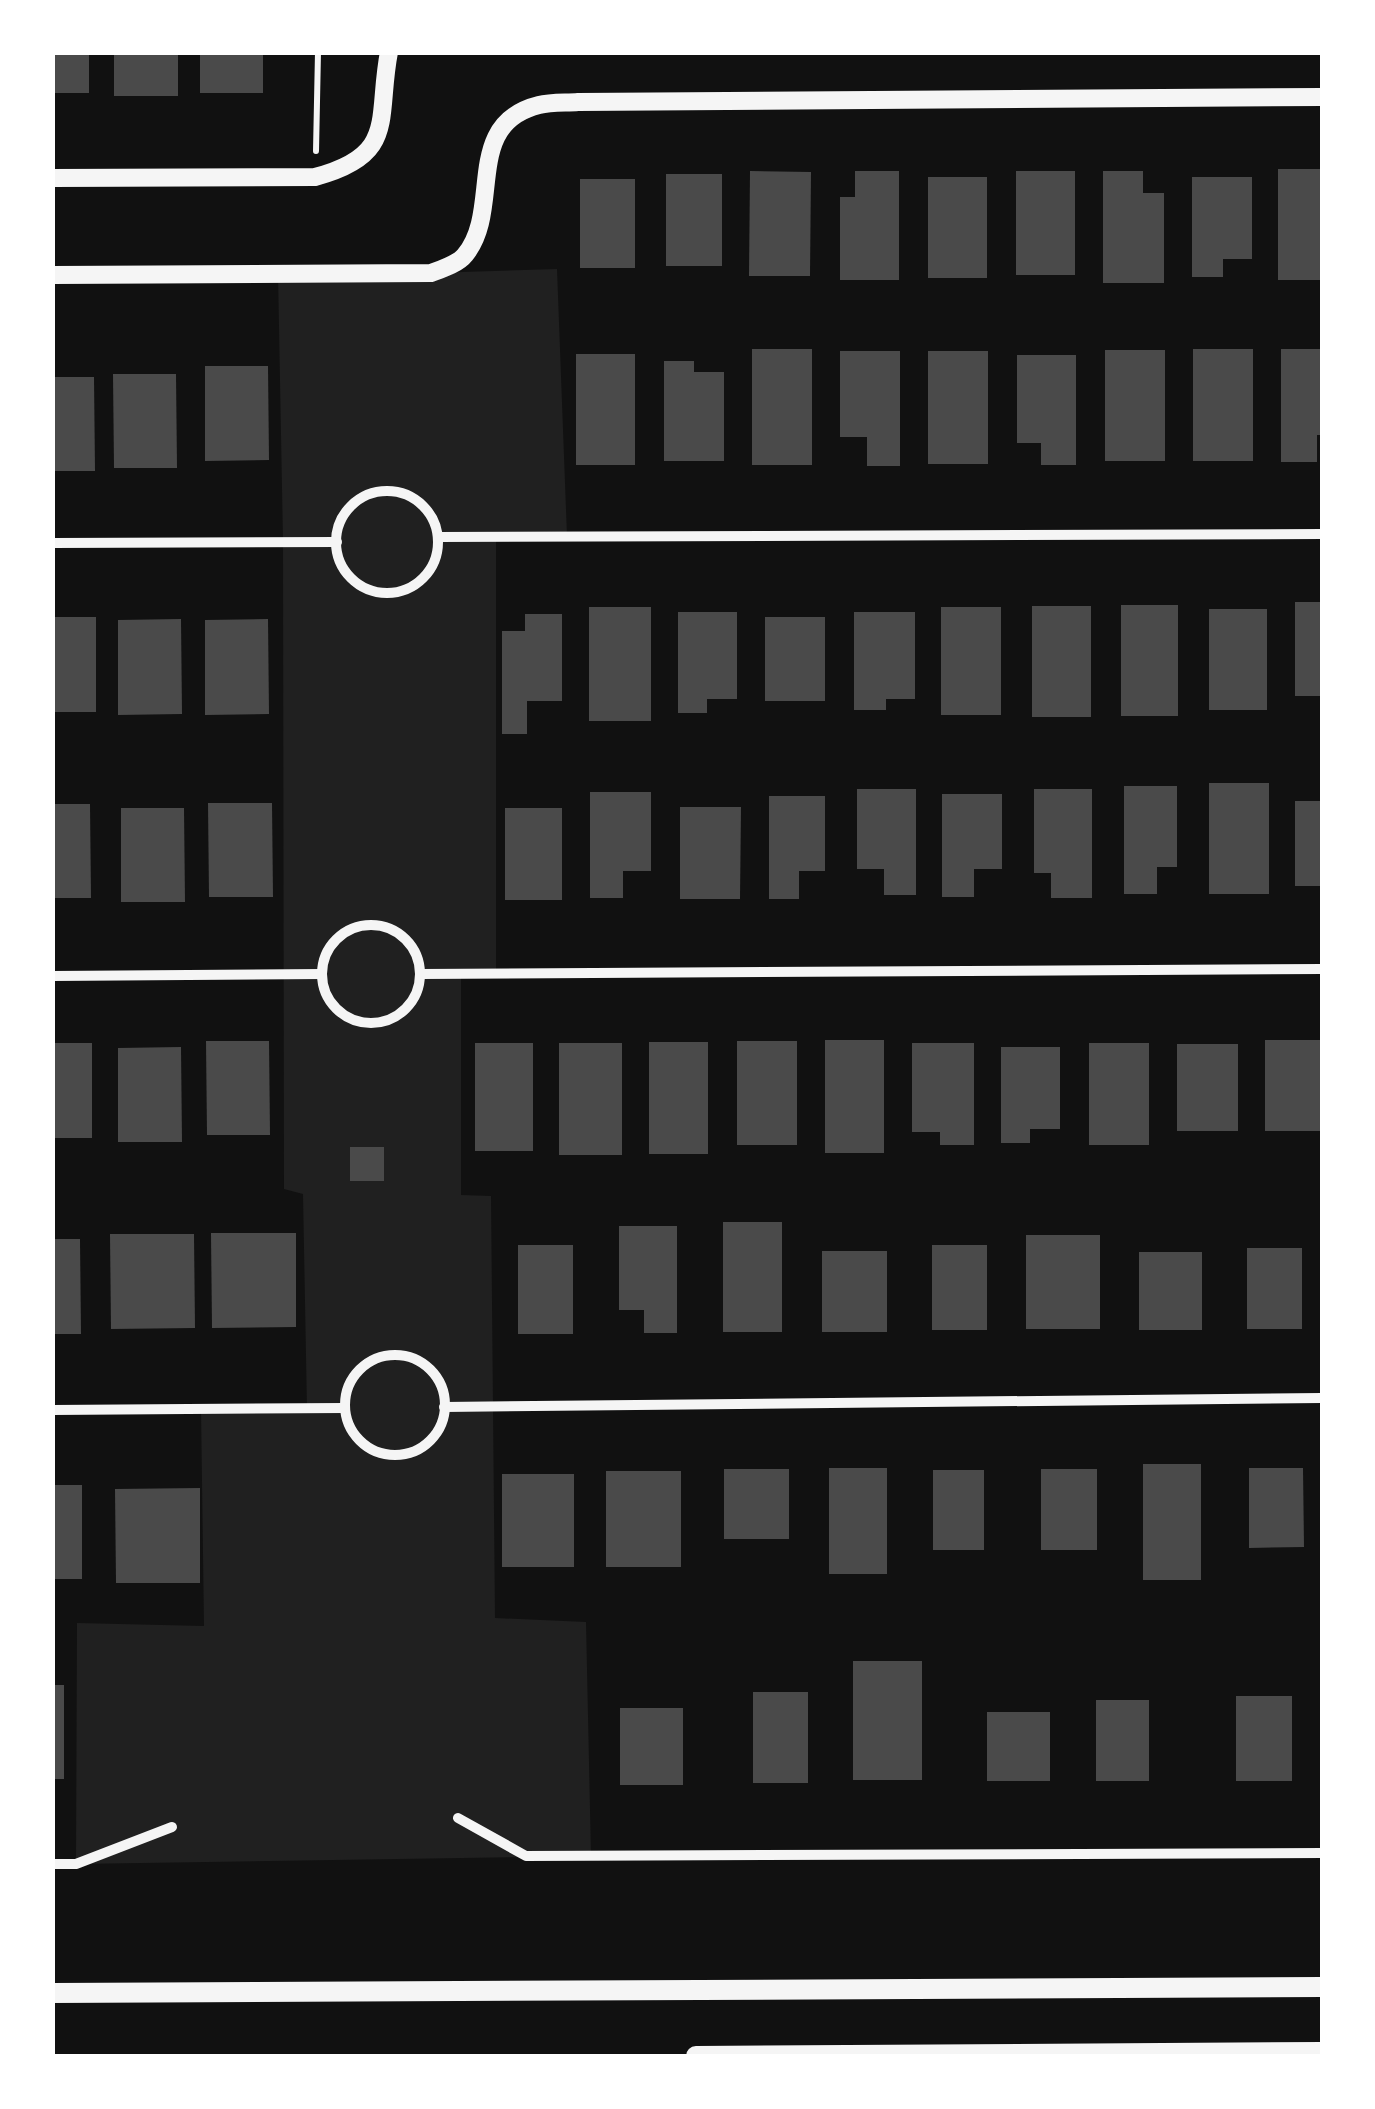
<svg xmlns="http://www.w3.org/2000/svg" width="1375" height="2109" font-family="Karla,sans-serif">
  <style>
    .green { fill: #202020 }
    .building { fill: #4a4a4a }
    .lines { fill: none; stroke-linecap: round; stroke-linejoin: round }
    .path { stroke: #f5f5f5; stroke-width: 6 }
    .minor { stroke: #f5f5f5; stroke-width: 10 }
    .tertiary { stroke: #f5f5f5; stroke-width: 18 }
    .secondary { stroke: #f5f5f5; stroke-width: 20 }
  </style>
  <rect width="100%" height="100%" fill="#111"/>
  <path class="green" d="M557 269 567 536 496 537V975H461V1195L491 1196 495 1618 586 1622 591 1856 76 1864 77 1623 204 1626 201 1409H307L303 1194 284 1189 283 541 278 273H431Z"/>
  <g class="building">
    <rect x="52" y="52" width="37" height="41"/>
    <rect x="114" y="52" width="64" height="44"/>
    <rect x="200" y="52" width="63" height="41"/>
    <rect x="1278" y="169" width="44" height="111"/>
    <path d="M750 171 811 172 810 276H749Z"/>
    <path d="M855 171H899V280H840V197H855Z"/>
    <rect x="1016" y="171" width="59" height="104"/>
    <path d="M1103 171H1143V193H1164V283H1103Z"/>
    <rect x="666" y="174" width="56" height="92"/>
    <rect x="928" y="177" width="59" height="101"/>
    <path d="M1192 177H1252V259H1223V277H1192Z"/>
    <rect x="580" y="179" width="55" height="89"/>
    <rect x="752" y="349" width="60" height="116"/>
    <rect x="1193" y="349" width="60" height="112"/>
    <path d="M1281 349H1322V435H1317V462H1281Z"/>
    <rect x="1105" y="350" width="60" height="111"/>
    <path d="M840 351H900V466H867V437H840Z"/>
    <rect x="928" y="351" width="60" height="113"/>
    <rect x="576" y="354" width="59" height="111"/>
    <path d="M1017 355H1076V465H1041V443H1017Z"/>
    <path d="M664 361H694V372H724V461H664Z"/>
    <path d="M205 366H268L269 460 205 461Z"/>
    <path d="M113 374H176L177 468H114Z"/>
    <path d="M52 377H94L95 471H52Z"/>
    <rect x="1295" y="602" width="27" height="94"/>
    <rect x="1121" y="605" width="57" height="111"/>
    <rect x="1032" y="606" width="59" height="111"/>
    <rect x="589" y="607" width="62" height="114"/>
    <rect x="941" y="607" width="60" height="108"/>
    <rect x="1209" y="609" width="58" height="101"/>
    <path d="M678 612H737V699H707V713H678Z"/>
    <path d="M854 612H915V699H886V710H854Z"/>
    <path d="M525 614H562V701H527V734H502V631H525Z"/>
    <rect x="52" y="617" width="44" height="95"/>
    <rect x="765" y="617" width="60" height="84"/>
    <path d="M181 619 182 714 118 715V620Z"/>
    <path d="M268 619 269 714 205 715V620Z"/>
    <rect x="1209" y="783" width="60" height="111"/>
    <path d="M1124 786H1177V867H1157V894H1124Z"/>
    <path d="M857 789H916V895H884V869H857Z"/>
    <path d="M1034 789H1092V898H1051V873H1034Z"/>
    <path d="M590 792H651V871H623V898H590Z"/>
    <path d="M942 794H1002V869H974V897H942Z"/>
    <path d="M769 796H825V871H799V899H769Z"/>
    <rect x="1295" y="801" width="27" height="85"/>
    <path d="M208 803H272L273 897H209Z"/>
    <path d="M52 804H90L91 898H52Z"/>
    <path d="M680 807H741L740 899H680Z"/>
    <path d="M121 808H184L185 902H121Z"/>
    <rect x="505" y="808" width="57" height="92"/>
    <rect x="825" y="1040" width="59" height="113"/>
    <rect x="1265" y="1040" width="57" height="91"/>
    <path d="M206 1041H269L270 1135H207Z"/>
    <rect x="737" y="1041" width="60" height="104"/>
    <rect x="649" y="1042" width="59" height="112"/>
    <rect x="52" y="1043" width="40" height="95"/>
    <rect x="475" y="1043" width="58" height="108"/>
    <rect x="559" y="1043" width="63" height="112"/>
    <path d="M912 1043H974V1145H940V1132H912Z"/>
    <rect x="1089" y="1043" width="60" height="102"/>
    <rect x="1177" y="1044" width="61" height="87"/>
    <path d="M181 1047 182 1142H118V1048Z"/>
    <path d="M1001 1047H1060V1129H1030V1143H1001Z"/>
    <rect x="350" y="1147" width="34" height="34"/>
    <rect x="723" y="1222" width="59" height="110"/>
    <path d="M619 1226H677V1333H644V1310H619Z"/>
    <path d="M211 1233H296V1327L212 1328Z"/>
    <path d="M110 1234H194L195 1328 111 1329Z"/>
    <rect x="1026" y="1235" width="74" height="94"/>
    <path d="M52 1239H80L81 1334H52Z"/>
    <rect x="518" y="1245" width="55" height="89"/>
    <rect x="932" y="1245" width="55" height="85"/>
    <rect x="1247" y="1248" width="55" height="81"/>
    <rect x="822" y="1251" width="65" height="81"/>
    <rect x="1139" y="1252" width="63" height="78"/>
    <rect x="1143" y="1464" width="58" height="116"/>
    <rect x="829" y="1468" width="58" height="106"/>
    <path d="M1249 1468H1303L1304 1547 1249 1548Z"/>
    <rect x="724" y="1469" width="65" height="70"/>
    <rect x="1041" y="1469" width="56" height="81"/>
    <rect x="933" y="1470" width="51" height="80"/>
    <rect x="606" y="1471" width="75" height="96"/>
    <rect x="502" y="1474" width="72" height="93"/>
    <rect x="52" y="1485" width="30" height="94"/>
    <path d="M200 1488V1583H116L115 1489Z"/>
    <rect x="853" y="1661" width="69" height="119"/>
    <rect x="52" y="1685" width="12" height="94"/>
    <rect x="753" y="1692" width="55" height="91"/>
    <rect x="1236" y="1696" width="56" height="85"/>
    <rect x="1096" y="1700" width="53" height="81"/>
    <rect x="620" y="1708" width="63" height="77"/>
    <rect x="987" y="1712" width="63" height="69"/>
  </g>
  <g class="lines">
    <path class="path" d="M316 151 318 52"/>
    <g class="minor">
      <circle cx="387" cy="542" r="51"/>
      <path d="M438 537 1322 534"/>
      <path d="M52 543 337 542"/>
      <circle cx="371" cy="974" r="49"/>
      <path d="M421 974 1322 969"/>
      <path d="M52 976 322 974"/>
      <circle cx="395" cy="1405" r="50"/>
      <path d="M444 1407 1322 1398"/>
      <path d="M52 1410 345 1408"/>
      <path d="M458 1818 526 1856 1322 1853"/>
      <path d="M52 1864H76L172 1827"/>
    </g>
    <g class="tertiary">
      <path d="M52 178 315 177C398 155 376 119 389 52"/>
      <path d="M52 275 431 273C442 269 458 264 465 255 503 209 462 124 539 105 551 102 566 103 578 102L1322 97"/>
    </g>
    <g class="secondary">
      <path d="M52 1993 1322 1987"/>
      <path d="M696 2056 1322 2052"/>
    </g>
  </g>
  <rect width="1375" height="2109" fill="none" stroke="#ffffff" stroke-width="110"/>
</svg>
